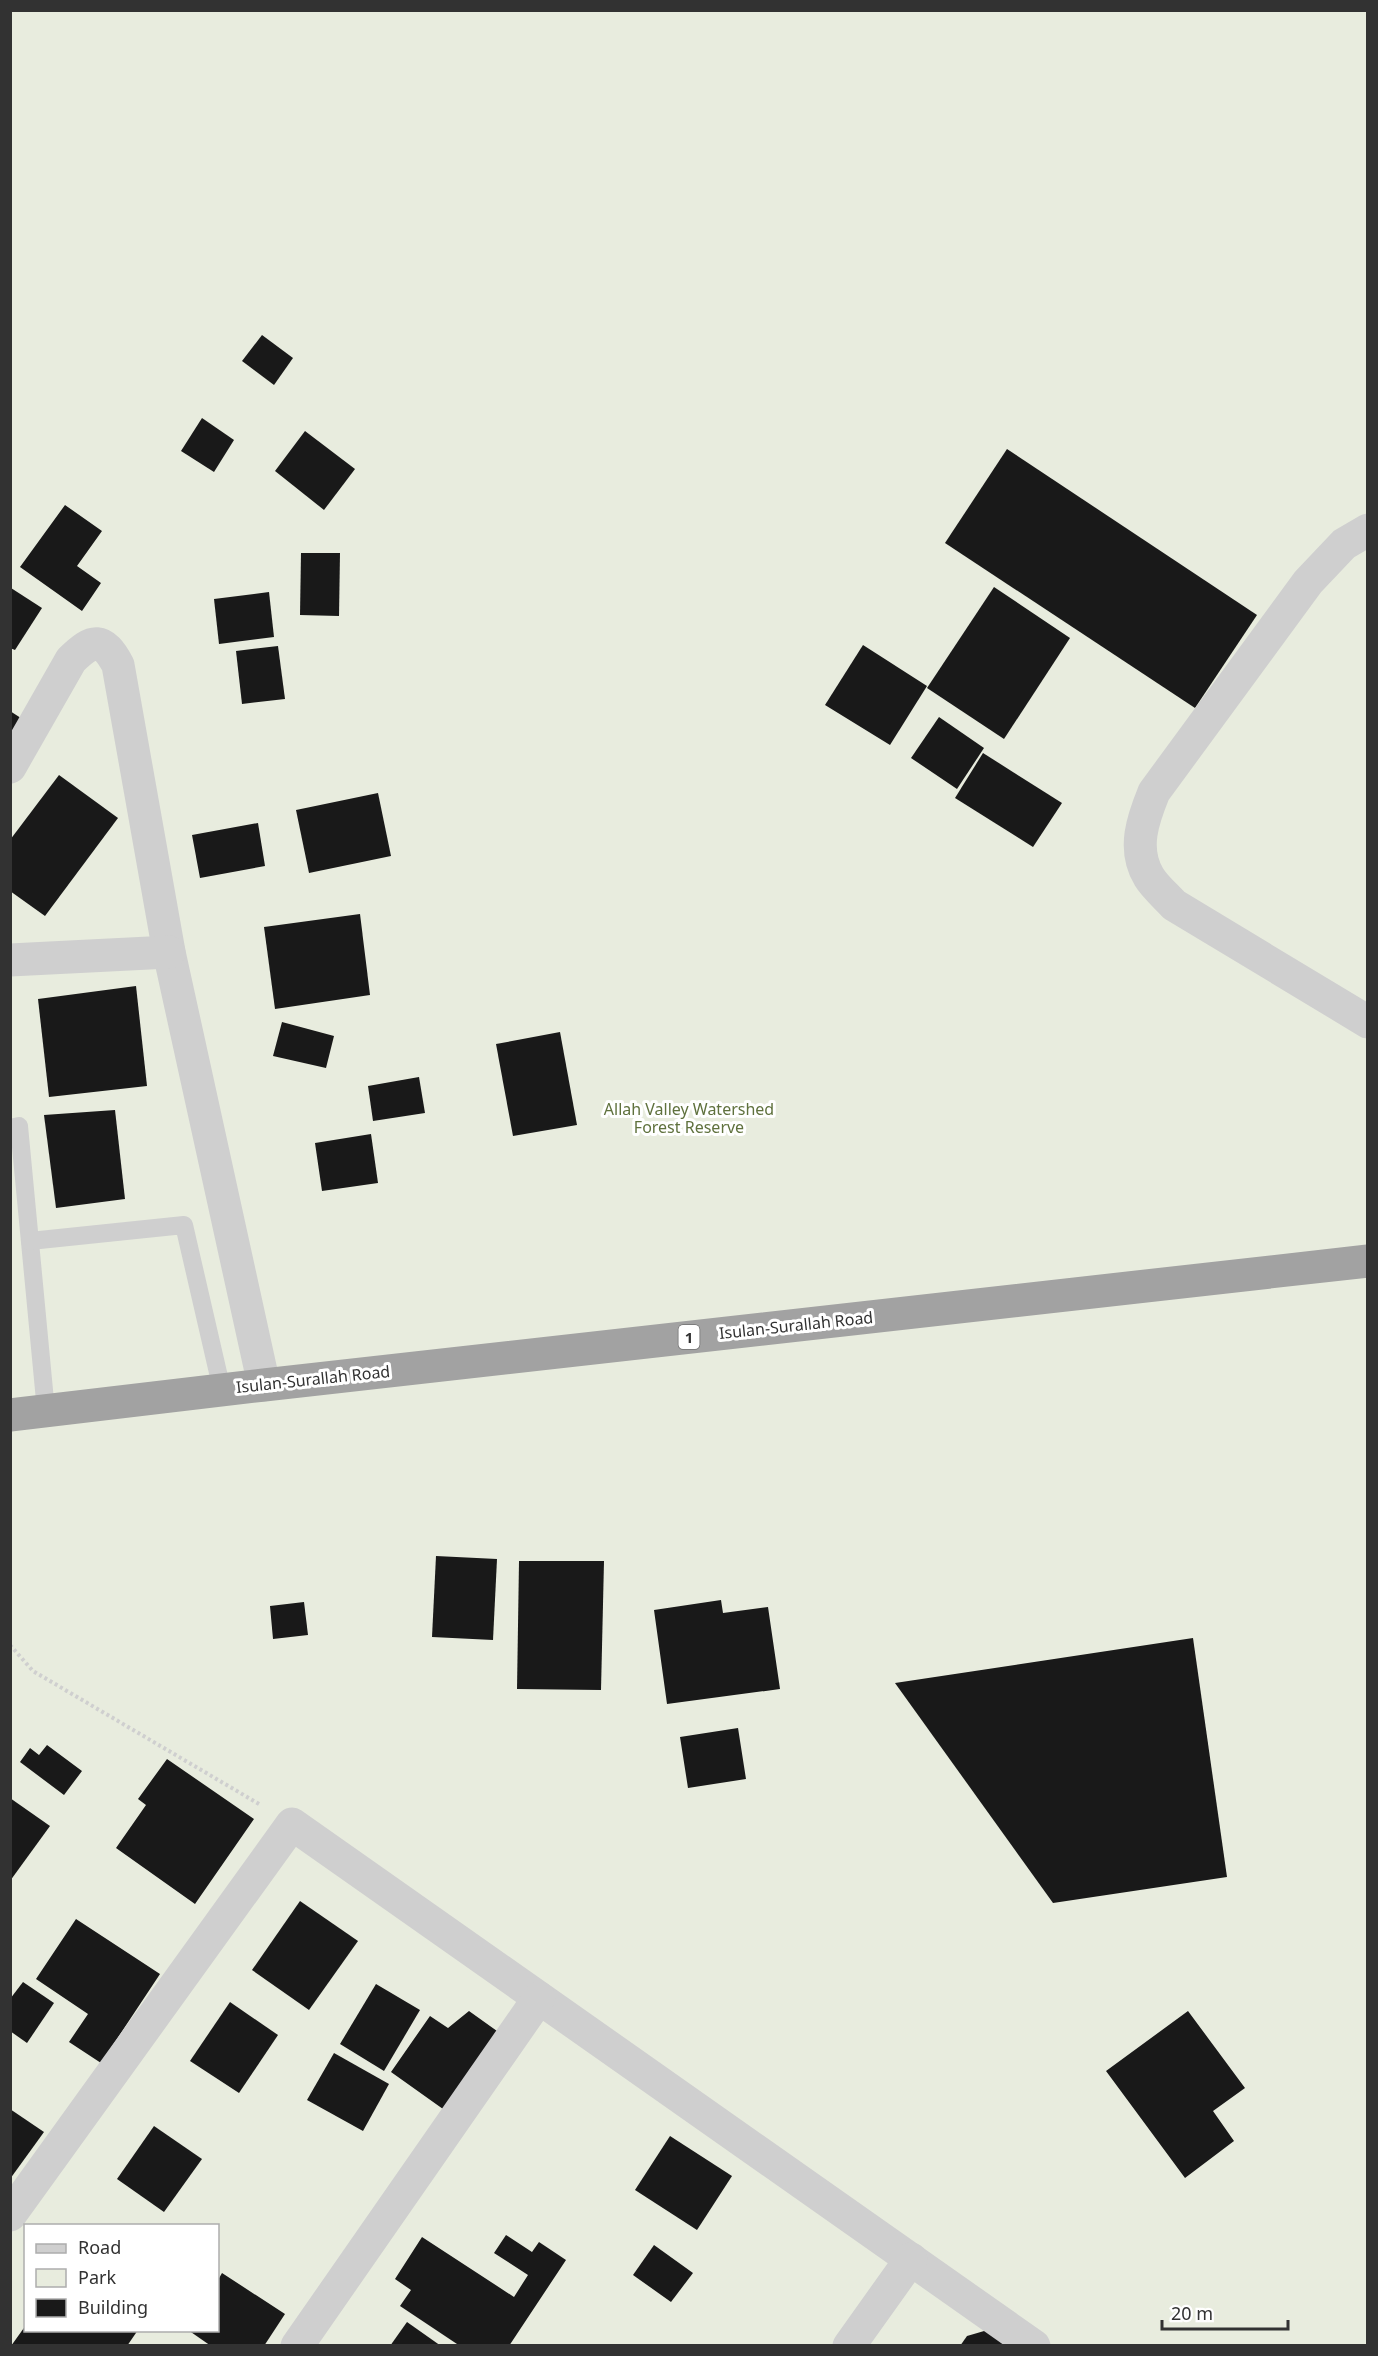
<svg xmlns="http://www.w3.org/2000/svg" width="1378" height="2356" font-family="'Noto Sans',sans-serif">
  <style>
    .green { fill: #e8ecde; fill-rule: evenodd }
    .building { fill: #191919 }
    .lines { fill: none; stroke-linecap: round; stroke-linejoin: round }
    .path { stroke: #cfcfcf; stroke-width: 4; stroke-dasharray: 3 3; stroke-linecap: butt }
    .service { stroke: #cfcfcf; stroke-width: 18 }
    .minor { stroke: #cfcfcf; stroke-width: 33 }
    .trunk { stroke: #a2a2a2; stroke-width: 33 }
    .labels { text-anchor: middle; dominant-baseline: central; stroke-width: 6; stroke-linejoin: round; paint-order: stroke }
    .shield { fill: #fff; stroke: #707070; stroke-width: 1.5 }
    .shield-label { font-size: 15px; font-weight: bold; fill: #323232 }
    .park-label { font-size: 16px; fill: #5f713d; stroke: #fff }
    .street-label { font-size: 16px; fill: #323232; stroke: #fff }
  </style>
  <rect width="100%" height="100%" fill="#fff"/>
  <path class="green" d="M11 11H1367V2345L11 2346ZM26 2226H218V2330H26Z"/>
  <g class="building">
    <path d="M262 335 293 358 274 385 242 361Z"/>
    <path d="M202 418 234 440 214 472 181 451Z"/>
    <path d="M305 431 355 469 324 510 275 471Z"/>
    <path d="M1007 449 1257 615 1195 708 945 543Z"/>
    <path d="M65 505 102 531 77 566 101 583 82 611 20 567Z"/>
    <path d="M301 553H340L339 616 300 615Z"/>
    <path d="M994 587 1070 638 1004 739 927 688Z"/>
    <path d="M11 588 42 608 15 650 10 648Z"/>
    <path d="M269 592 274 637 219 644 214 599Z"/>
    <path d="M863 645 927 686 890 745 825 705Z"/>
    <path d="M278 646 285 699 242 704 236 651Z"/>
    <path d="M10 711 27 722 10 746Z"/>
    <path d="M939 717 984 748 957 789 911 758Z"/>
    <path d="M983 753 1062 803 1033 847 955 798Z"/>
    <path d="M59 775 118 818 45 916 10 891V840Z"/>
    <path d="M378 793 391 856 309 873 296 810Z"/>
    <path d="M258 823 265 866 200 878 192 835Z"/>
    <path d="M360 914 370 995 275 1009 264 927Z"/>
    <path d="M136 986 147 1086 49 1097 38 999Z"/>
    <path d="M282 1022 334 1036 326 1068 273 1056Z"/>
    <path d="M560 1032 577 1125 513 1136 496 1044Z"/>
    <path d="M419 1077 425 1113 373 1121 368 1086Z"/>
    <path d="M115 1110 125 1199 56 1208 44 1115Z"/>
    <path d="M371 1134 378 1183 322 1191 315 1143Z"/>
    <path d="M436 1556 497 1559 493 1640 432 1637Z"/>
    <path d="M519 1561H604L601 1690 517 1689Z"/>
    <path d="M721 1600 723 1613 768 1607 780 1689 667 1704 654 1610Z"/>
    <path d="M304 1602 308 1635 273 1639 270 1606Z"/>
    <path d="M1193 1638 1227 1877 1053 1903 895 1683Z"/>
    <path d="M738 1728 746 1779 688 1788 680 1737Z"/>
    <path d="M47 1745 82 1771 64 1795 20 1762 30 1748 39 1755Z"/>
    <path d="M167 1759 254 1819 195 1904 116 1848 146 1805 138 1799Z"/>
    <path d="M10 1798 50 1826 10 1881Z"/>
    <path d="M300 1901 358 1941 309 2010 252 1970Z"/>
    <path d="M76 1919 160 1974 101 2063 69 2042 88 2014 36 1979Z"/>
    <path d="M23 1982 54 2003 27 2043 10 2031V1999Z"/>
    <path d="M376 1984 420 2010 384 2071 340 2044Z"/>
    <path d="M230 2002 278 2035 239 2093 190 2061Z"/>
    <path d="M469 2011 504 2036 450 2114 391 2072 430 2016 448 2028Z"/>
    <path d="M1188 2011 1245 2088 1213 2111 1234 2141 1185 2178 1106 2071Z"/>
    <path d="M334 2053 389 2084 363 2131 307 2100Z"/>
    <path d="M10 2109 44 2132 10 2179Z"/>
    <path d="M154 2126 202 2159 164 2212 117 2179Z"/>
    <path d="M670 2136 732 2176 697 2230 635 2190Z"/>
    <path d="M506 2235 532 2252 539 2242 566 2260 509 2346H460L400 2306 411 2290 395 2279 422 2237 514 2297 528 2275 494 2253Z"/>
    <path d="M654 2245 693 2273 671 2302 633 2275Z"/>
    <path d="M222 2273 285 2314 264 2346H211L188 2330H218V2280Z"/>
    <path d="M407 2322 441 2346H390Z"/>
    <path d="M26 2325V2330H138L127 2346H11Z"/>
    <path d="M991 2329 1011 2346H960L967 2336Z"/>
  </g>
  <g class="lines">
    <path class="path" d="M10 1645 33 1671 259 1804"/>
    <g class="service">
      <path d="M10 1128 19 1126 46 1411"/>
      <path d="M30 1241 184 1225 222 1390"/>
    </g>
    <g class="minor">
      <path d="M1368 530 1344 544 1308 582 1154 792C1143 819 1132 849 1149 877 1155 887 1166 896 1174 905L1368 1022"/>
      <path d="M10 767 71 660C93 638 103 637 118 665L169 952 264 1385"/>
      <path d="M10 960 169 952"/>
      <path d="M10 2215 292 1824 1034 2346"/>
      <path d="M297 2346 539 1998"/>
      <path d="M849 2346 911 2259"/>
    </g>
    <path class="trunk" d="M10 1415 264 1385 1368 1261"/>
  </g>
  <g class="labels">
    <rect class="shield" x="678.5" y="1325" width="21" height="24" rx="4.5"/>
    <g class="shield-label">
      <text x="689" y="1337">1</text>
    </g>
    <g class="park-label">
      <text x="689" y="1109">Allah Valley Watershed<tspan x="689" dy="18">Forest Reserve</tspan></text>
    </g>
    <g class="street-label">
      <text transform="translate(796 1325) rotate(-6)">Isulan-Surallah Road</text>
      <text transform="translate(313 1379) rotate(-6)">Isulan-Surallah Road</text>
    </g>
  </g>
  <rect width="1378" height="2356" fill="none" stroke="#323232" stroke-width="24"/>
  <rect x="24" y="2224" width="195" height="108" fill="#ffffff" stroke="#adadad" stroke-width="1.5"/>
  <rect x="36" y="2244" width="30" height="9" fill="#cfcfcf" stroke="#adadad" stroke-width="1.5"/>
  <text x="78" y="2254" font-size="18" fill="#323232">Road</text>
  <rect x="36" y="2269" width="30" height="18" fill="#e8ecde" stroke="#adadad" stroke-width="1.5"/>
  <text x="78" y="2284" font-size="18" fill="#323232">Park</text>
  <rect x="36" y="2299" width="30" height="18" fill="#191919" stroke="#adadad" stroke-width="1.5"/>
  <text x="78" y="2314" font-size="18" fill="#323232">Building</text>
  <path d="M1162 2320v9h126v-9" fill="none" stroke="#323232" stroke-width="3"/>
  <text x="1171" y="2320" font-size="18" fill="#323232" stroke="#ffffff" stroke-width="4.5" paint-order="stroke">20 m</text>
</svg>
